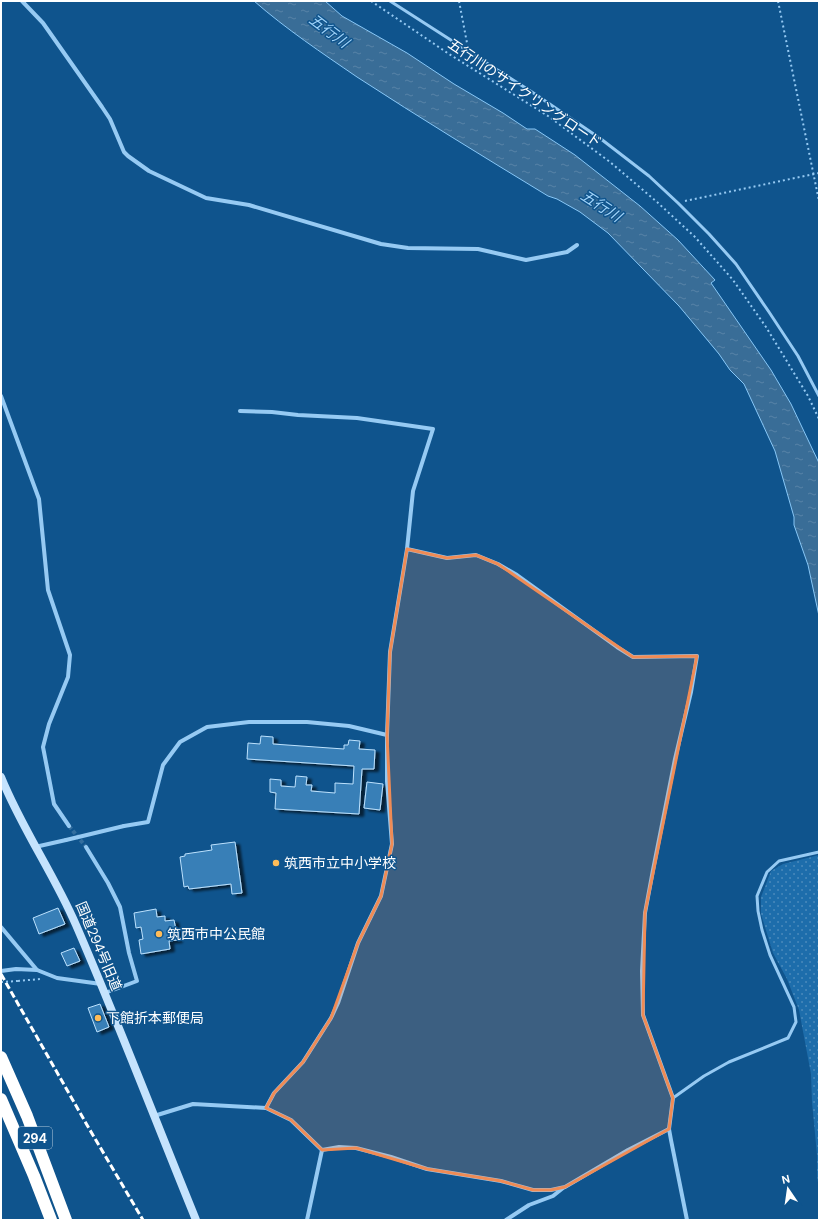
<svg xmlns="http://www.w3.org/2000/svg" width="820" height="1221" font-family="'DM Sans','Noto Sans JP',sans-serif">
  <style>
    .park { fill: url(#park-dots) }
    .water { fill: url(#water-ripples); stroke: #87c7f7 }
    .building { fill: #377fb7; stroke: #bde2fe; filter: url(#shadow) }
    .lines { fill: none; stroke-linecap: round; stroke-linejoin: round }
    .street-tunnel { stroke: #336e9e; stroke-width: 4; stroke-dasharray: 4 2; stroke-linecap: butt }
    .path { stroke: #96caf3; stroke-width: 2; stroke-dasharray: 2 3; stroke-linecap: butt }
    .lane { stroke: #96caf3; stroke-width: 3 }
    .street { stroke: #96caf3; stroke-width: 4 }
    .secondary { stroke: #c5e3fd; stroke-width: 8 }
    .highway { stroke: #fff; stroke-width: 12 }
    .rail { stroke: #fff; stroke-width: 3; stroke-dasharray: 7 3; stroke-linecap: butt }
    .path-bridge { stroke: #96caf3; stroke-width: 2; stroke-dasharray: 2 3; stroke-linecap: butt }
    .street-bridge { stroke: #96caf3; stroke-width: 4 }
    .marked { fill: #ef8b55; fill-opacity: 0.2; stroke: #ef8b55; stroke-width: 3; stroke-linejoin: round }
    .poi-dot { fill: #ffbc58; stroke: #0f548d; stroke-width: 1.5 }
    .labels { text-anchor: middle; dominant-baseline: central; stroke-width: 3; stroke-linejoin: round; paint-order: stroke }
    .shield { fill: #0f548d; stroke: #b7ccdd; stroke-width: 1 }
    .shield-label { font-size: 13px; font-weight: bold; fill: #fff }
    .street-label { font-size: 14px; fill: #fff; stroke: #0f548d }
    .poi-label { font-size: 14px; fill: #fff; stroke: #0f548d; text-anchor: start }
    .water-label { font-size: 15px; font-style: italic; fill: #a1d4fa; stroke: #0f548d }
  </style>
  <defs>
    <pattern id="park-dots" width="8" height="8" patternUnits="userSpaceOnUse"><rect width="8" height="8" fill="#1d6dab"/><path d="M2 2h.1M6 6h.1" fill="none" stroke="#4a8abc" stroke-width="1.8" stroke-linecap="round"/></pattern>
    <pattern id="water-ripples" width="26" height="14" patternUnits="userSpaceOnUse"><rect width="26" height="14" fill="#396d97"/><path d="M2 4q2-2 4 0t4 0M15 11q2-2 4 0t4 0" fill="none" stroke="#5783a7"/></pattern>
    <filter id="shadow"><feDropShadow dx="4.5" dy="2.5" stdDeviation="1" flood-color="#0009"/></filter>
  </defs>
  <rect width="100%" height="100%" fill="#0f548d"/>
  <path class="park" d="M819 855V1189L817 1176V1155L812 1102 811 1074 799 1010 787 979 773 953 761 914V897L771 871 783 864Z"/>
  <path class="water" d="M254 1H325L342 16 407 53 454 84 503 113 527 129H535L575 155 640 206 678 240 715 280 711 283 771 370 791 404 819 463V616L808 565 794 525V517L775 451 744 384 730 370 719 354 679 306 608 233 580 212 557 199 548 196C484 157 420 118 357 77 322 53 286 29 254 1Z"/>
  <g class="building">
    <path d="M261 736 273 737V744L344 749V745H348L349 740 360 741 359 749 375 750 374 769H362L359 814 275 809 276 793 270 792V779L281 780V786L295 787 296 776 307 777 306 785H312L311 791 335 793V783L353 784 354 766 247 759 248 743 260 744Z"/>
    <path d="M367 782 383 784 380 810 364 808Z"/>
    <path d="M235 842 242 893 232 894 231 884 189 889 188 886 184 887 180 857 185 856V854L212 850 211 845Z"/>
    <path d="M58 908 65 924 39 934 33 918Z"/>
    <path d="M156 909 157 917 165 916V921L174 920 178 940 169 941 170 949 141 954 139 940 143 939 141 927 136 928 134 913Z"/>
    <path d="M74 948 80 961 67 966 61 953Z"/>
    <path d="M100 1004 109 1027 97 1032 88 1008Z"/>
  </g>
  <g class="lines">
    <path class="street-tunnel" d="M69 826 86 847"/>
    <g class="path">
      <path d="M371 1 449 54 548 116 610 162 657 202 695 237 733 280 766 327 808 396 819 419"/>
      <path d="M459 1 467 43"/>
      <path d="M778 1 819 201"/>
      <path d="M685 201 819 173"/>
      <path d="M18 981 40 979"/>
    </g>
    <g class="lane">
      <path d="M390 1 535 94 601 139 649 176 678 203 709 234 736 264 769 312 798 356 819 396"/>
      <path d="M673 1098 704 1076 729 1062 788 1038 796 1022 794 1007 770 955 762 930 758 911 757 896 767 872 779 861 819 852"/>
    </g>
    <g class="street">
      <path d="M22 1 43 23 102 107 110 119 124 152 128 156 149 171 206 198 249 205 381 244 408 248 478 249 526 260 567 252 577 245"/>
      <path d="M1 396 39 499 48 590 70 655 68 677 49 724 43 747 54 804 69 826"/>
      <path d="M240 411 272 412 298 415 357 418 433 429 413 491 407 549 390 652 387 735V781L392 844 381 896 358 943 338 1003 331 1018 303 1062 274 1093 266 1108"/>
      <path d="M407 549 447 558 476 555 498 564 517 575 617 647 633 657 697 656 691 692 675 759 653 870 645 913 642 971 643 1015 673 1098 669 1129 671 1140 687 1220"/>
      <path d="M124 826 148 822 163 765 180 742 207 727 249 722H307L349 726 387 735"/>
      <path d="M35 847 66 840"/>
      <path d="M86 847 108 883 120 907 129 953 137 981 105 993"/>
      <path d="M1 927 37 970"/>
      <path d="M1 971 16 969 37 970 57 978 101 984"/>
      <path d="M154 1116 193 1104 266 1108 291 1120 322 1150"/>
      <path d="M322 1150 339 1147 356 1148 391 1157 427 1169 501 1181 533 1190H551L565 1187 628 1150 669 1129"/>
      <path d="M307 1220 322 1150"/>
      <path d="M506 1220 529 1205 553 1196 563 1188"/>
    </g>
    <path class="secondary" d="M1 777C22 829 54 874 76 925 118 1022 156 1122 196 1220"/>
    <g class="highway">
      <path d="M1 1057 27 1116 66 1220"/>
      <path d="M1 1099 34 1176 51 1220"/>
    </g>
    <path class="rail" d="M1 974 87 1125 143 1220"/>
    <path class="path-bridge" d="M1 982 18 981"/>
    <path class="street-bridge" d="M66 840 124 826"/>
  </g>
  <path class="marked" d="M407 549 447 558 476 555 498 564 633 657 697 656 645 913 643 1015 673 1098 669 1129 565 1187 551 1190H533L501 1181 427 1169 356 1148 322 1150 291 1120 266 1108 274 1093 303 1062 331 1018 358 943 381 896 392 844 387 735 390 652Z"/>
  <g class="poi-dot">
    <circle cx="276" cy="863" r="4"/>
    <circle cx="159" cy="934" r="4"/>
    <circle cx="98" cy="1018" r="4"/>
  </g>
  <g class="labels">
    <rect class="shield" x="18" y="1127" width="34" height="22" rx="3"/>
    <g class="shield-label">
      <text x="35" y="1138">294</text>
    </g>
    <g class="street-label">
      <text transform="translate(525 93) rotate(34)">五行川のサイクリングロード</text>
      <text transform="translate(99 946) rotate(67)">国道294号旧道</text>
    </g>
    <g class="poi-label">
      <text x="284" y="863">筑西市立中小学校</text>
      <text x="167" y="934">筑西市中公民館</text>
      <text x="106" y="1018">下館折本郵便局</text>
    </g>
    <g class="water-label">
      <text transform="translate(329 31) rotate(37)">五行川</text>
      <text transform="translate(601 206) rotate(33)">五行川</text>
    </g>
  </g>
  <rect width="820" height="1221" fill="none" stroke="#ffffff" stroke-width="4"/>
  <g transform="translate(788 1189) rotate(347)" stroke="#0f548d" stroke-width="3" paint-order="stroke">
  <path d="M0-3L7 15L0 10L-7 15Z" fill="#ffffff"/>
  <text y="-6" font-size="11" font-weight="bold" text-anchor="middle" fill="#ffffff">N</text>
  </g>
</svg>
